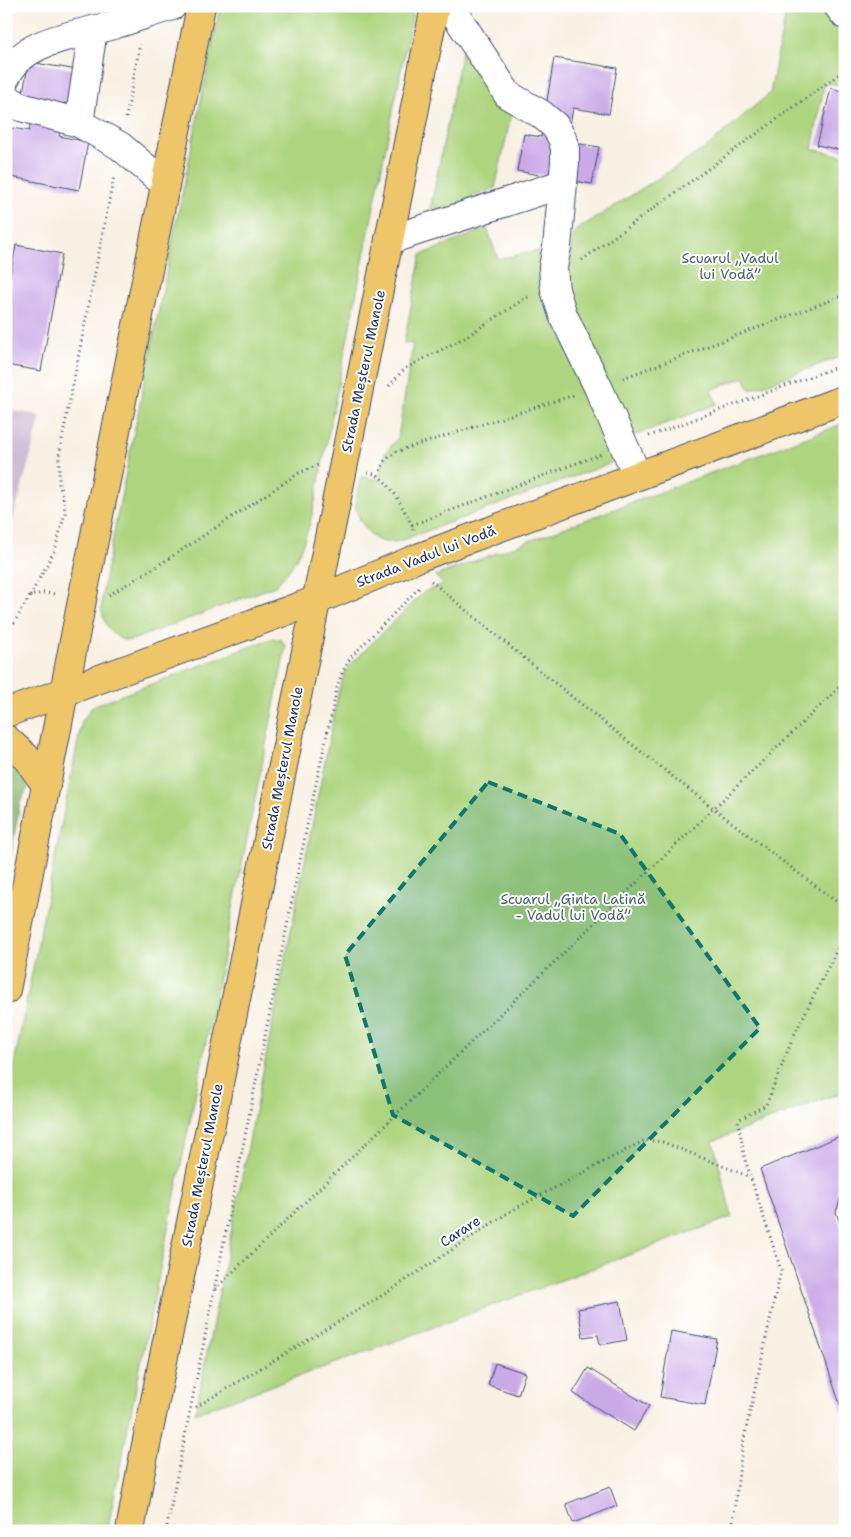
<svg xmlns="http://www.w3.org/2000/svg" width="851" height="1537" font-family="'Shantell Sans',sans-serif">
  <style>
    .industrial { fill: #ccbed4 }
    .green { fill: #add47e; stroke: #64826e }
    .forest { fill: #8ab66d; stroke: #527266 }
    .building { fill: #caa9e7 }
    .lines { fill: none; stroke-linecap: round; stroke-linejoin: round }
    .minor-casing { stroke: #3c4c72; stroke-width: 30 }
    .major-casing { stroke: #3c4c72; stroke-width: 30 }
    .path { stroke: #3c4c72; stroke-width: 3; stroke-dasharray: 1 4; stroke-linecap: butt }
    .minor { stroke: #fff; stroke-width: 28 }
    .major { stroke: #eec569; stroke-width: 28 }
    .marked { fill: #0f766e; fill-opacity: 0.2; stroke: #0f766e; stroke-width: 4; stroke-dasharray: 10 6; stroke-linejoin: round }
    .labels { text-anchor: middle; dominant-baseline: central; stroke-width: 4; stroke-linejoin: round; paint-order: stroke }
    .park-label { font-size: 14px; fill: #476168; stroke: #fff }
    .street-label { font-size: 14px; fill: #1b2f5e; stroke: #fff }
  </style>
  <rect width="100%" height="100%" fill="#fff"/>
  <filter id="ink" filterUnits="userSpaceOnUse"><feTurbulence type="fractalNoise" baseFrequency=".02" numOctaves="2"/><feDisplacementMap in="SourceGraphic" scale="10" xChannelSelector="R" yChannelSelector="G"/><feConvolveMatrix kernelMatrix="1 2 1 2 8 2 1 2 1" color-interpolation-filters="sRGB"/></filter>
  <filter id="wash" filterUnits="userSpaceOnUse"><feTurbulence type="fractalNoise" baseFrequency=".0096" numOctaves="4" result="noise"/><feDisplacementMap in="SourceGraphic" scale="20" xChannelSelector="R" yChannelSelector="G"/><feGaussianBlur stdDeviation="1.12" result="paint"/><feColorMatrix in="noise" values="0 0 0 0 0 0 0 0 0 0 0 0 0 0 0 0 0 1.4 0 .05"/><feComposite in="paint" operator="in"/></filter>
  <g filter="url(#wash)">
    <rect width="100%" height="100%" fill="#f8f0e2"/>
    <path class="industrial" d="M6 409 41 416 6 547Z"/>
    <g class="green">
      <path d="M220 6H414L313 511C306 540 297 565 275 586L132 640C122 641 118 638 111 631 98 616 102 600 104 582Z"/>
      <path d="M787 6H829L845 24V86L829 83 824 86 812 149 845 156V355L750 390 744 377 711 390 717 404 633 436 563 286 575 231 703 150 770 93Z"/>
      <path d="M464 40 513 107 495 188 429 215Z"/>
      <path d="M487 228 498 259 538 251 541 265 539 277 542 295 611 443C613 451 615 455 611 463L405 539C397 542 386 544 378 540 368 534 358 519 356 508 355 498 359 486 361 476L379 480 385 453 398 438 413 344 404 343 421 255Z"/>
      <path d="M845 423V1091L713 1141 732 1217 350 1358 195 1413 339 690 345 672 352 663 424 592 443 584 435 576Z"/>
      <path d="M273 638 281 640 286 646 107 1531H6V1105L82 721 93 706Z"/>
    </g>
    <path class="forest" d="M6 756 14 760 28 788 20 802 6 884Z"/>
    <g id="blocks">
      <g class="building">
        <path d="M554 58 617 68 609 114 573 108 567 142 599 147 592 184 517 171 524 134 541 137Z"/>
        <path d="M29 62 84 71 78 106 64 103 59 136 88 142 79 190 6 176V156L12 128 29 131 34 100 22 97Z"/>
        <path d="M831 88 845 92V151L817 145Z"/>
        <path d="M16 245 62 254 41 371 6 365V298Z"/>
        <path d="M845 1134V1185L836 1212 845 1237 844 1416 760 1169Z"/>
        <path d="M620 1301 627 1340 600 1345 598 1335 583 1337 578 1309Z"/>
        <path d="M671 1331 717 1339 705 1405 660 1397Z"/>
        <path d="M495 1363 525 1373 518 1395 488 1385Z"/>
        <path d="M588 1368 649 1406 634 1431 573 1393Z"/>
        <path d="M610 1487 617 1506 573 1523 566 1504Z"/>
      </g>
    </g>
  </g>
  <g filter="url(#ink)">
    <use href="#blocks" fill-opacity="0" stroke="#3c4c72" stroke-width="1"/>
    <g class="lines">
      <g class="minor-casing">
        <g id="minor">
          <path d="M450 6 508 95 541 114 555 126 562 138 565 148V162L557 247 553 267 555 290 563 315 598 387 637 475"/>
          <path d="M838 6 845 15"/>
          <path d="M6 77C24 38 77 36 113 25 133 19 152 12 172 6"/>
          <path d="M6 95 8 99 21 107 79 123 120 146 165 184"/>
          <path d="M79 123 93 30"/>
          <path d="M389 240 562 184"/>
        </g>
      </g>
      <g class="major-casing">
        <g id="major">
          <path d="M6 713 317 600 420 557 845 399"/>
          <path d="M6 739 26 757 46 785"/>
          <path d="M6 990 83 595 201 6"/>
          <path d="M130 1531 141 1470 389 240 435 6"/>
        </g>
      </g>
      <g class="path">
        <path d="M126 118 140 44"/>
        <path d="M582 260 845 70"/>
        <path d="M623 378 845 295"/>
        <path d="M389 386 404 369 464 338 529 296"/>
        <path d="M649 436 845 364"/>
        <path d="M368 472C391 478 401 506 412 525L414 532"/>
        <path d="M378 475 385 461 395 452 574 395"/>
        <path d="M412 525 601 454"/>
        <path d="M431 581C566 694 704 803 845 908"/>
        <path d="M109 595 159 565 299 473 318 465"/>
        <path d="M30 596 55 550 65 513 64 501 59 484V455L114 176"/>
        <path d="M6 636 30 596 43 593 58 594"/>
        <path d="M6 799 12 816"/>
        <path d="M215 1289 845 682"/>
        <path d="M196 1407 388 1292 509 1212 645 1140 663 1142 750 1177"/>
        <path d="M166 1531 308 821 338 684 342 673 350 658 421 586"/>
        <path d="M732 1531 742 1448 781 1270 745 1160 738 1120 766 1105 795 1033 845 934"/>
      </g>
      <use href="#minor" class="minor"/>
      <use href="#major" class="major"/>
    </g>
  </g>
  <path class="marked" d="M488 782 620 834 760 1028 573 1216 393 1115 345 955Z"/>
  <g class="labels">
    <g class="park-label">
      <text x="730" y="258">Scuarul „Vadul<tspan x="730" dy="16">lui Vodă”</tspan></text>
      <text x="573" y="899">Scuarul „Ginta Latină<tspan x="573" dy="16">- Vadul lui Vodă”</tspan></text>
    </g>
    <g class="street-label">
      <text transform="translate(363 371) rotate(-78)">Strada Meșterul Manole</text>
      <text transform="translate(426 556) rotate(-21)">Strada Vadul lui Vodă</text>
      <text transform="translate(282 768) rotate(-79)">Strada Meșterul Manole</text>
      <text transform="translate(202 1165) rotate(-79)">Strada Meșterul Manole</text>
      <text transform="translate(460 1231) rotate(-33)">Carare</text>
    </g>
  </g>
  <rect width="851" height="1537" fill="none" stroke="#fff" stroke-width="25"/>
</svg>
